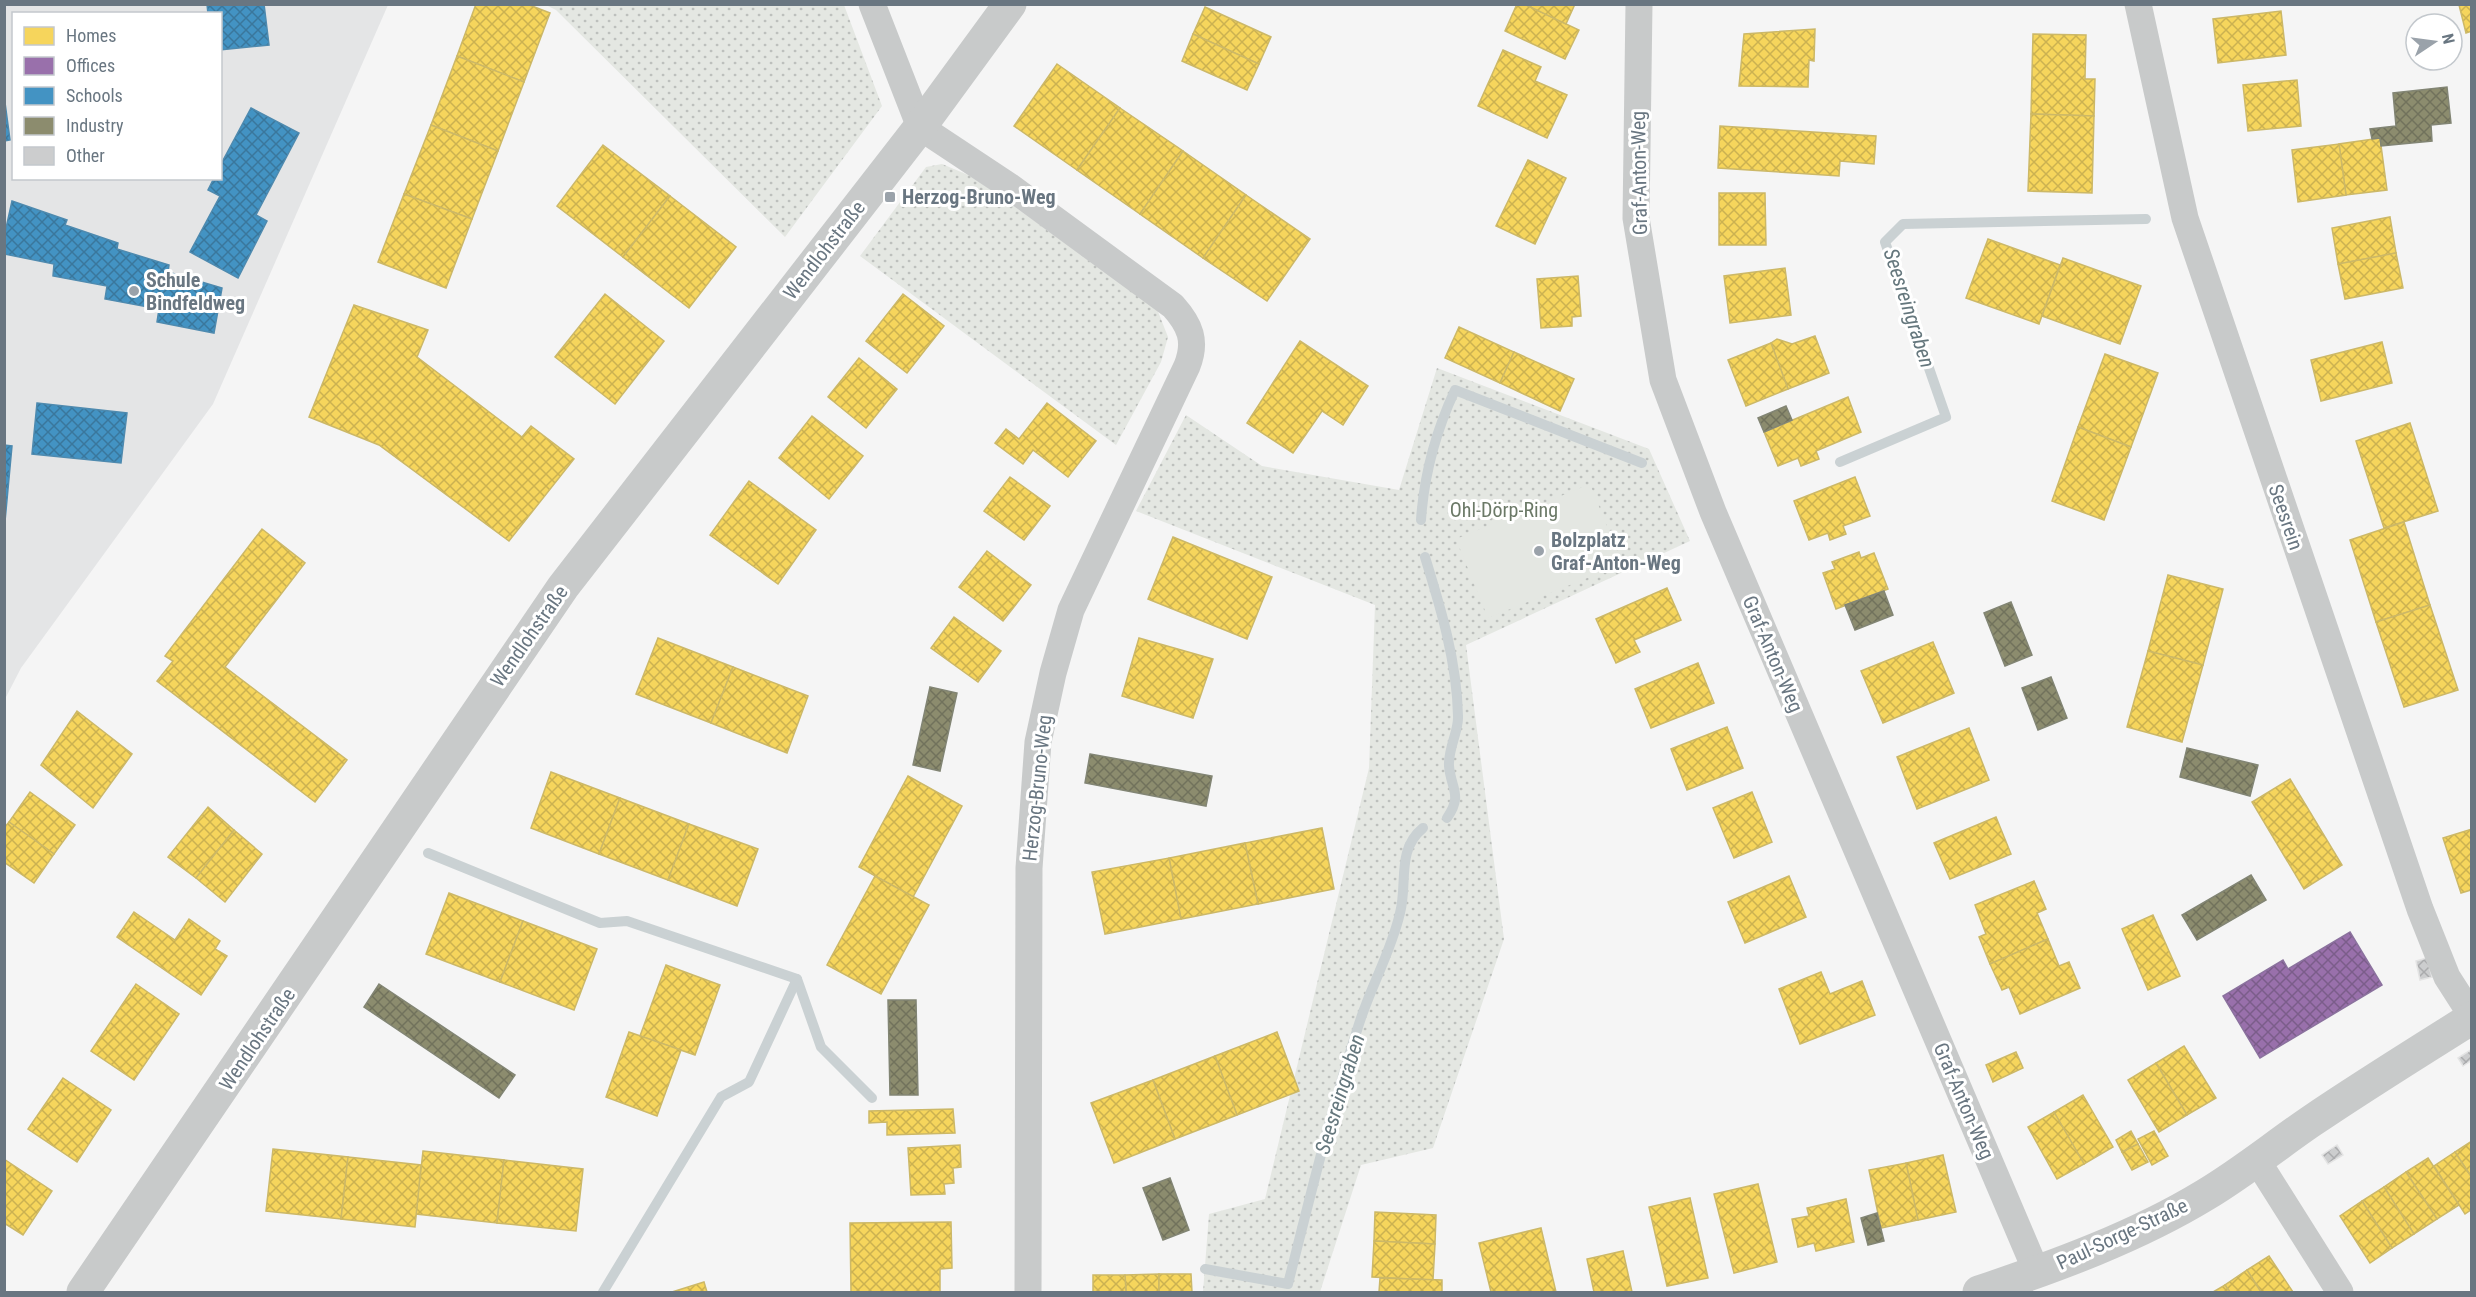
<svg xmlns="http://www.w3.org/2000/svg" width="2476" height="1297" font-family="'Roboto Condensed',sans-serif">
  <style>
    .built { fill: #e4e5e6; fill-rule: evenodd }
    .grass { fill: url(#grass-dots) }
    .garden { fill: #e4e7e2 }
    .homes { fill: url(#homes-cross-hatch); stroke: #ccb867; stroke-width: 1.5 }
    .offices { fill: url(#offices-cross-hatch); stroke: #8b729e; stroke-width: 1.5 }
    .schools { fill: url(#schools-cross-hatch); stroke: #4e8aaf; stroke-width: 1.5 }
    .industry { fill: url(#industry-cross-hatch); stroke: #828574; stroke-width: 1.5 }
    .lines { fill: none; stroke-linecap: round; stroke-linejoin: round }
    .stream { stroke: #cad1d3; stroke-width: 10 }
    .building { fill: url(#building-cross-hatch); stroke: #e4e4e4; stroke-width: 1.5 }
    .minor { stroke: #c8caca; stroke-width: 27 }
    .tertiary { stroke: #c8caca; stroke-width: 33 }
    .poi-dot { fill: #9aa2aa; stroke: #fff; stroke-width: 2 }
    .labels { text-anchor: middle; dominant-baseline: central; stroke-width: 6; stroke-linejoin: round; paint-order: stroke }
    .street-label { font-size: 20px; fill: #697681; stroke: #fff }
    .poi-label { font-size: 20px; font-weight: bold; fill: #697681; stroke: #fff; text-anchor: start }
    .park-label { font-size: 20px; fill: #6b7967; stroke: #fff }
    .water-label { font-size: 21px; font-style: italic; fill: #65777d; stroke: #fff }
  </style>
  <defs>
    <pattern id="grass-dots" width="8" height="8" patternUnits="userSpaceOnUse" patternTransform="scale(1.5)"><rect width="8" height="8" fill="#e4e7e2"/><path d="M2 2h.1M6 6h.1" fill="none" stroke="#bdc0bd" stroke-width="1.8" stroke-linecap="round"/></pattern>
    <pattern id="homes-cross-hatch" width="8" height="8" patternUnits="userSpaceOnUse" patternTransform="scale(1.5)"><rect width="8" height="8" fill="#f6d55c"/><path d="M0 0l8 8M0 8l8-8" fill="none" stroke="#cbb151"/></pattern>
    <pattern id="offices-cross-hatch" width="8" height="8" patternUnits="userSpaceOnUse" patternTransform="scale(1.5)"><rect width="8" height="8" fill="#9970ab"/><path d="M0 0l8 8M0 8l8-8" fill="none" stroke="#7b5d8a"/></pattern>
    <pattern id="schools-cross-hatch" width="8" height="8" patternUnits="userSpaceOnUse" patternTransform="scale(1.5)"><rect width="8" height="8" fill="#4393c3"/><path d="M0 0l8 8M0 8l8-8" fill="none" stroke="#3a779c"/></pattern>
    <pattern id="industry-cross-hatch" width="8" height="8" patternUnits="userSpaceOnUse" patternTransform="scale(1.5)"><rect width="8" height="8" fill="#8c8c6e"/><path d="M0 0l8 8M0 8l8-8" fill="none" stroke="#71725c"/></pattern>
    <pattern id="building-cross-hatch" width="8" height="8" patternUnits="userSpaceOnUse" patternTransform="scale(1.5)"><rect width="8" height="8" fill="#cccdce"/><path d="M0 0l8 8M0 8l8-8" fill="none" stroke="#aaabad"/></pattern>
  </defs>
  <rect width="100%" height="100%" fill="#f5f5f5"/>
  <path class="built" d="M5 5H388L213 404 21 668 5 699ZM14 14H220V178H14Z"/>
  <g class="grass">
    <path d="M546 5H844L882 106 785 237 556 10Z"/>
    <path d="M942 164 973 177 1157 309 1168 337 1161 362 1116 445 860 256 926 167Z"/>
    <path d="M1437 368 1649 449 1690 541 1466 645 1504 939 1433 1148 1361 1165 1320 1292H1203L1209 1214 1265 1199 1369 768 1375 605 1136 511 1186 415 1262 466 1399 490Z"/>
  </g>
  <path class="garden" d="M1590 484 1622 564 1488 618 1456 539Z"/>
  <g class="homes">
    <path d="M476 4H527L550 13 524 82 457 56Z"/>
    <path d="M1517 4H1524L1579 30 1565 59 1505 31Z"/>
    <path d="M1524 4H1575L1566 24Z"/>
    <path d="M2472 4V31L2466 33 2459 5Z"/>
    <path d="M1205 7 1271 37 1259 64 1193 34Z"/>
    <path d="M2281 11 2286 55 2218 63 2213 19Z"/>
    <path d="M1815 29 1814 61 1809 60 1808 87 1739 86 1744 34Z"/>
    <path d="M1193 34 1259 64 1247 90 1182 61Z"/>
    <path d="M2033 34 2086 35 2085 79H2095L2094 116 2031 114Z"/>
    <path d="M1503 50 1541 67 1535 81 1567 95 1547 138 1478 106Z"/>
    <path d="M457 56 524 82 498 151 431 125Z"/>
    <path d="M1057 64 1120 108 1077 170 1014 126Z"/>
    <path d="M2297 80 2301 126 2248 131 2243 85Z"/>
    <path d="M1120 108 1183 151 1140 214 1077 170Z"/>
    <path d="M2031 114 2094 116 2092 193 2028 191Z"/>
    <path d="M431 125 498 151 472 219 404 194Z"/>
    <path d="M1720 126 1876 136 1874 164 1840 161 1839 176 1718 168Z"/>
    <path d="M2380 138 2387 190 2346 195 2339 144Z"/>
    <path d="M2339 144 2346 195 2298 202 2292 150Z"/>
    <path d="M603 145 670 196 623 257 557 206Z"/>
    <path d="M1183 151 1246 195 1203 258 1140 214Z"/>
    <path d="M1528 160 1566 178 1535 244 1496 226Z"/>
    <path d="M1719 193H1765L1766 245H1719Z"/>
    <path d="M404 194 472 219 446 288 378 262Z"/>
    <path d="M1246 195 1310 239 1267 301 1203 258Z"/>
    <path d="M670 196 736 247 689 308 623 257Z"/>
    <path d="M2390 217 2396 253 2338 264 2332 228Z"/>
    <path d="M1988 239 2060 265 2039 324 1966 298Z"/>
    <path d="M2396 253 2403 288 2345 299 2338 264Z"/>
    <path d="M2063 258 2141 286 2120 344 2042 316Z"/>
    <path d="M1785 268 1791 315 1730 323 1724 276Z"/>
    <path d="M1578 276 1581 316 1572 317V326L1541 328 1537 279Z"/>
    <path d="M605 294 664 341 615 404 555 357Z"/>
    <path d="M903 294 944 326 907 373 866 341Z"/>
    <path d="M354 305 428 330 417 357 522 437 531 426 574 459 509 541 379 445 309 417Z"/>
    <path d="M1459 327 1514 352 1500 383 1445 358Z"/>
    <path d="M1815 336 1829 373 1788 389 1771 343 1777 339 1792 344Z"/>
    <path d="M1300 341 1368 386 1343 425 1322 411 1293 453 1247 423Z"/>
    <path d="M2382 342 2392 383 2321 401 2311 360Z"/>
    <path d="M1771 343 1788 389 1746 406 1728 360Z"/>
    <path d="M1514 352 1574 379 1560 411 1500 383Z"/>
    <path d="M2105 354 2158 373 2131 447 2078 427Z"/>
    <path d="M859 358 897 389 866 428 828 397Z"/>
    <path d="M1848 397 1861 432 1816 451 1819 459 1801 466 1798 458 1778 466 1764 432Z"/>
    <path d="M1047 403 1096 441 1068 477 1033 450 1023 464 995 443 1006 429 1019 439Z"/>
    <path d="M812 416 863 456 829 499 779 458Z"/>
    <path d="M2410 423 2438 511 2384 528 2356 441Z"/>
    <path d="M2078 427 2131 447 2104 520 2052 501Z"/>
    <path d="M1010 477 1050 506 1024 540 984 511Z"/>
    <path d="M1855 477 1870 516 1843 526 1846 534 1830 540 1828 533 1809 540 1794 501Z"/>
    <path d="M749 481 816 530 778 584 710 535Z"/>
    <path d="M2404 522 2430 605 2376 622 2350 540Z"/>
    <path d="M262 529 305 563 225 667 347 760 315 802 157 681 173 661 165 656Z"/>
    <path d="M1173 537 1272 577 1247 639 1148 599Z"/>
    <path d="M987 551 1031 585 1003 621 959 587Z"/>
    <path d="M1859 552 1861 558 1874 553 1888 589 1836 609 1823 573 1835 569 1832 562Z"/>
    <path d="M2168 575 2223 589 2203 665 2148 651Z"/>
    <path d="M1667 588 1681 620 1634 640 1640 652 1616 663 1596 619Z"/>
    <path d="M2430 605 2458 690 2404 707 2376 622Z"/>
    <path d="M954 617 1001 651 978 682 931 648Z"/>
    <path d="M658 638 733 667 711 723 636 694Z"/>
    <path d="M1139 638 1213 659 1193 718 1122 696Z"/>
    <path d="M1933 642 1954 693 1883 723 1861 671Z"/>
    <path d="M2148 651 2203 665 2182 742 2127 727Z"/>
    <path d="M1698 663 1714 703 1651 728 1635 689Z"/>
    <path d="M733 667 808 696 787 753 711 723Z"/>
    <path d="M77 711 132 754 93 808 41 765Z"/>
    <path d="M1727 727 1743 768 1687 790 1671 749Z"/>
    <path d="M1969 728 1989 780 1917 809 1897 757Z"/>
    <path d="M551 772 620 798 599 854 531 828Z"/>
    <path d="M908 776 962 806 913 897 859 867Z"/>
    <path d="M2290 779 2342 865 2304 889 2252 802Z"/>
    <path d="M30 792 75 825 54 854 9 822Z"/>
    <path d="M1752 792 1772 842 1734 858 1713 808Z"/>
    <path d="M620 798 689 824 668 880 599 854Z"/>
    <path d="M208 807 234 830 196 878 168 857Z"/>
    <path d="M1996 817 2011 854 1950 879 1934 843Z"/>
    <path d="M9 822 54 854 34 883 4 862V828Z"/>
    <path d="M689 824 758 849 737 906 668 880Z"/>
    <path d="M1322 828 1334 889 1258 904 1245 843Z"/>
    <path d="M2472 829V892L2471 890 2461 893 2443 838Z"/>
    <path d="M234 830 262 854 225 902 196 878Z"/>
    <path d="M1245 843 1258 904 1181 919 1169 858Z"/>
    <path d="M1169 858 1181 919 1105 934 1092 872Z"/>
    <path d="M875 876 929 905 881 994 827 965Z"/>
    <path d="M1789 876 1806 917 1745 943 1728 902Z"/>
    <path d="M2034 881 2046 909 2037 913 2048 939 1990 964 1979 937 1986 934 1975 905Z"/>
    <path d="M449 893 523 921 500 982 426 954Z"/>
    <path d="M134 912 175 940 189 919 220 941 215 949 227 956 201 995 117 937Z"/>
    <path d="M2153 915 2180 976 2148 990 2122 929Z"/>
    <path d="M523 921 597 949 574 1010 500 982Z"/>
    <path d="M2048 939 2059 966 2069 962 2080 988 2020 1014 2009 987 2002 990 1990 964Z"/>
    <path d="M666 965 720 985 695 1055 640 1036Z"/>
    <path d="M1821 972 1830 994 1862 981 1875 1015 1800 1044 1779 989Z"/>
    <path d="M136 984 179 1014 134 1080 91 1051Z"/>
    <path d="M629 1032 681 1050 657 1116 606 1097Z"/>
    <path d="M1277 1032 1299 1091 1237 1115 1215 1056Z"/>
    <path d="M2184 1046 2216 1098 2187 1115 2156 1063Z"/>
    <path d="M2016 1052 2023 1068 1993 1082 1986 1065Z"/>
    <path d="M1215 1056 1237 1115 1175 1139 1153 1080Z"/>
    <path d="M2156 1063 2187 1115 2159 1132 2128 1080Z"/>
    <path d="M63 1078 111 1110 77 1162 28 1129Z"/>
    <path d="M1153 1080 1175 1139 1114 1163 1091 1103Z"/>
    <path d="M2083 1095 2113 1147 2084 1164 2054 1112Z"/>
    <path d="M953 1109 955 1133 887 1135V1122L869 1123V1111Z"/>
    <path d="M2054 1112 2084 1164 2057 1179 2028 1127Z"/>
    <path d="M2131 1131 2138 1144 2122 1152 2116 1140Z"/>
    <path d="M2154 1131 2168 1156 2152 1165 2138 1139Z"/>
    <path d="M2472 1141V1178L2455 1152Z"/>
    <path d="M2138 1144 2148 1162 2132 1170 2122 1152Z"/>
    <path d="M960 1145 961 1167 953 1168 954 1183 944 1184 945 1194 911 1195 908 1148Z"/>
    <path d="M273 1149 348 1157 341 1219 266 1211Z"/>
    <path d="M423 1151 504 1160 497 1223 416 1214Z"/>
    <path d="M2455 1152 2472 1178V1209L2465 1214 2434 1166Z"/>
    <path d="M1943 1155 1956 1212 1918 1220 1906 1163Z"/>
    <path d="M348 1157 421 1165 415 1227 341 1219Z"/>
    <path d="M2428 1158 2459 1205 2437 1219 2406 1172Z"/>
    <path d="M4 1159 52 1191 23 1235 4 1223Z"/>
    <path d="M504 1160 583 1169 576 1231 497 1223Z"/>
    <path d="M1906 1163 1918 1220 1881 1228 1869 1170Z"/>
    <path d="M2406 1172 2437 1219 2414 1234 2384 1187Z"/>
    <path d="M1758 1184 1777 1262 1734 1273 1714 1194Z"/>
    <path d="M2384 1187 2414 1234 2392 1248 2362 1201Z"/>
    <path d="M1690 1198 1708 1278 1667 1286 1649 1207Z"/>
    <path d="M1846 1199 1854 1242 1816 1251 1814 1243 1798 1247 1792 1219 1809 1216 1807 1208Z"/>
    <path d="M2362 1201 2392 1248 2370 1263 2340 1216Z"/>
    <path d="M1375 1212 1436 1215 1435 1244 1374 1241Z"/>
    <path d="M951 1222 952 1268 940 1269V1292H851L850 1223Z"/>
    <path d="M1541 1228 1556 1292H1491L1479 1243Z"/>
    <path d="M1374 1241 1435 1244 1433 1280 1372 1277Z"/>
    <path d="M1623 1251 1632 1292H1594L1587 1259Z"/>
    <path d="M2269 1256 2293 1292H2261L2247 1270Z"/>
    <path d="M2247 1270 2261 1292H2230L2225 1285Z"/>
    <path d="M1159 1274V1292H1126L1125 1275Z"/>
    <path d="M1159 1274H1191L1192 1292H1159Z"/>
    <path d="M1093 1275H1125L1126 1292H1093Z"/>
    <path d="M1380 1278 1442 1280V1292H1379Z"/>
    <path d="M704 1282 707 1292H672Z"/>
    <path d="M2225 1285 2230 1292H2213Z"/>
  </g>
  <path class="offices" d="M2350 932 2382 985 2260 1058 2223 996 2283 960 2288 969Z"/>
  <g class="schools">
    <path d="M207 4H264L269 45 220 50V14H208Z"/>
    <path d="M4 95 10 140 4 141Z"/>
    <path d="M251 108 299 133 256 215 267 221 238 278 190 252 220 196 208 190 214 178H220V166Z"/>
    <path d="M12 201 67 220 65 225 118 243 117 249 169 265 168 272 222 288 214 333 157 322 159 309 105 299 107 286 53 276 54 264 4 254V237Z"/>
    <path d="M37 403 127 413 121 463 32 454Z"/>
    <path d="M4 445 12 446 4 532Z"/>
  </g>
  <g class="industry">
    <path d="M2447 87 2451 123 2431 125 2432 141 2381 146 2380 138 2372 139 2370 129 2396 126 2393 93Z"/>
    <path d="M1786 406 1792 420 1764 432 1758 418Z"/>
    <path d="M1884 591 1893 615 1855 630 1845 605Z"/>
    <path d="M2011 602 2032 655 2005 666 1984 613Z"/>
    <path d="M2051 677 2067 718 2038 730 2022 688Z"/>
    <path d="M930 687 957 693 940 771 913 765Z"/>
    <path d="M2187 748 2258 765 2250 796 2180 777Z"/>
    <path d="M1090 754 1212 776 1206 806 1085 783Z"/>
    <path d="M2251 875 2266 900 2197 940 2182 915Z"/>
    <path d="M379 984 515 1075 499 1098 364 1007Z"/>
    <path d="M888 1000H916L918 1095H890Z"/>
    <path d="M1170 1178 1189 1230 1163 1240 1143 1188Z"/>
    <path d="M1877 1213 1884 1241 1868 1245 1861 1218Z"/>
  </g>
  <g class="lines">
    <g class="stream">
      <path d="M1840 462 1946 417 1885 242 1903 224 2146 219"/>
      <path d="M1421 520C1424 475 1436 431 1455 390L1642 463"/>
      <path d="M1425 557C1441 609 1457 662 1458 716 1459 731 1448 748 1449 766 1451 789 1463 795 1447 818"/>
      <path d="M428 853 600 923 627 921 797 979 821 1047 872 1098"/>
      <path d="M1205 1269 1288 1284C1310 1197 1331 1110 1359 1024 1371 986 1391 952 1400 913 1408 883 1396 850 1423 828"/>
      <path d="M603 1292 721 1097 749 1082 797 979"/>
    </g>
  </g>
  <g class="building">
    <path d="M2427 958 2432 977 2420 980 2416 961Z"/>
    <path d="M2472 1049V1060L2463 1066 2458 1058Z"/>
    <path d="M2337 1145 2343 1155 2328 1164 2322 1155Z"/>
  </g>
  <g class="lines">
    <g class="minor">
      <path d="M872 4 920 127 1009 186 1173 306C1190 325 1197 341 1187 366L1071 610 1053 673 1038 742 1029 868 1028 1292"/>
      <path d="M1639 4 1636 218 1663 380 1713 512 2037 1273"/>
      <path d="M2138 4 2185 218 2420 909 2447 977 2472 1016"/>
      <path d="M2258 1162 2340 1292"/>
    </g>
    <g class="tertiary">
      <path d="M83 1292 563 587 920 127 1010 4"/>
      <path d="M1979 1292C2056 1266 2136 1237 2205 1195 2242 1173 2275 1146 2310 1122 2363 1086 2418 1052 2472 1018"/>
    </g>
  </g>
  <g class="poi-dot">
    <rect x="884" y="191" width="12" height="12" rx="3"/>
    <circle cx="134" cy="291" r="6"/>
    <circle cx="1539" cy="551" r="6"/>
  </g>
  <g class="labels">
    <g class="street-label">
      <text transform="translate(1639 173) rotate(-91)">Graf-Anton-Weg</text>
      <text transform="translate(824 250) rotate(-52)">Wendlohstraße</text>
      <text transform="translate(2286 517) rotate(71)">Seesrein</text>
      <text transform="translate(529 636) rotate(-55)">Wendlohstraße</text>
      <text transform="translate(1773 654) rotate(67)">Graf-Anton-Weg</text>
      <text transform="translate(1037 788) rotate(-84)">Herzog-Bruno-Weg</text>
      <text transform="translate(257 1039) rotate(-56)">Wendlohstraße</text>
      <text transform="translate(1964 1101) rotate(67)">Graf-Anton-Weg</text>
      <text transform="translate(2122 1234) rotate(-25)">Paul-Sorge-Straße</text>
    </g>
    <g class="poi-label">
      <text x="902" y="197">Herzog-Bruno-Weg</text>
      <text x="146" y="280">Schule<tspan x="146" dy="23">Bindfeldweg</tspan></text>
      <text x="1551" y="540">Bolzplatz<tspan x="1551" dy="23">Graf-Anton-Weg</tspan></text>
    </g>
    <g class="park-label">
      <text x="1504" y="510">Ohl-Dörp-Ring</text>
    </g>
    <g class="water-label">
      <text transform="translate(1909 308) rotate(72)">Seesreingraben</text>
      <text transform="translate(1340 1094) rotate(-73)">Seesreingraben</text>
    </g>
  </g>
  <rect width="2476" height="1297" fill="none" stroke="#697681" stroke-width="12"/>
  <rect x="12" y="12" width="210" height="168" fill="#ffffff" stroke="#c3c8cd" stroke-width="1.5"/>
  <rect x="24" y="27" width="30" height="18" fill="#f6d55c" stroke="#c3c8cd" stroke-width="1.5"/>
  <text x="66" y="42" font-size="18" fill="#697681">Homes</text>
  <rect x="24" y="57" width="30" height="18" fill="#9970ab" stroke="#c3c8cd" stroke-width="1.5"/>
  <text x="66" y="72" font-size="18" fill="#697681">Offices</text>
  <rect x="24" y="87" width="30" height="18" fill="#4393c3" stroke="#c3c8cd" stroke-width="1.5"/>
  <text x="66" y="102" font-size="18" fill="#697681">Schools</text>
  <rect x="24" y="117" width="30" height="18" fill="#8c8c6e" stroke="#c3c8cd" stroke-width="1.5"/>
  <text x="66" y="132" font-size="18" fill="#697681">Industry</text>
  <rect x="24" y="147" width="30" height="18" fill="#cccdce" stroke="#c3c8cd" stroke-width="1.5"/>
  <text x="66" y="162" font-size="18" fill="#697681">Other</text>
  <g transform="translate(2434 42) rotate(77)"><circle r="28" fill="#ffffff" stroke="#c3c8cd" stroke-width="1.5"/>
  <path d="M0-4.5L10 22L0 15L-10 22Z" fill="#9aa2aa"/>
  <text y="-9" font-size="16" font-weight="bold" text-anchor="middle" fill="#697681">N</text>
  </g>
</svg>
